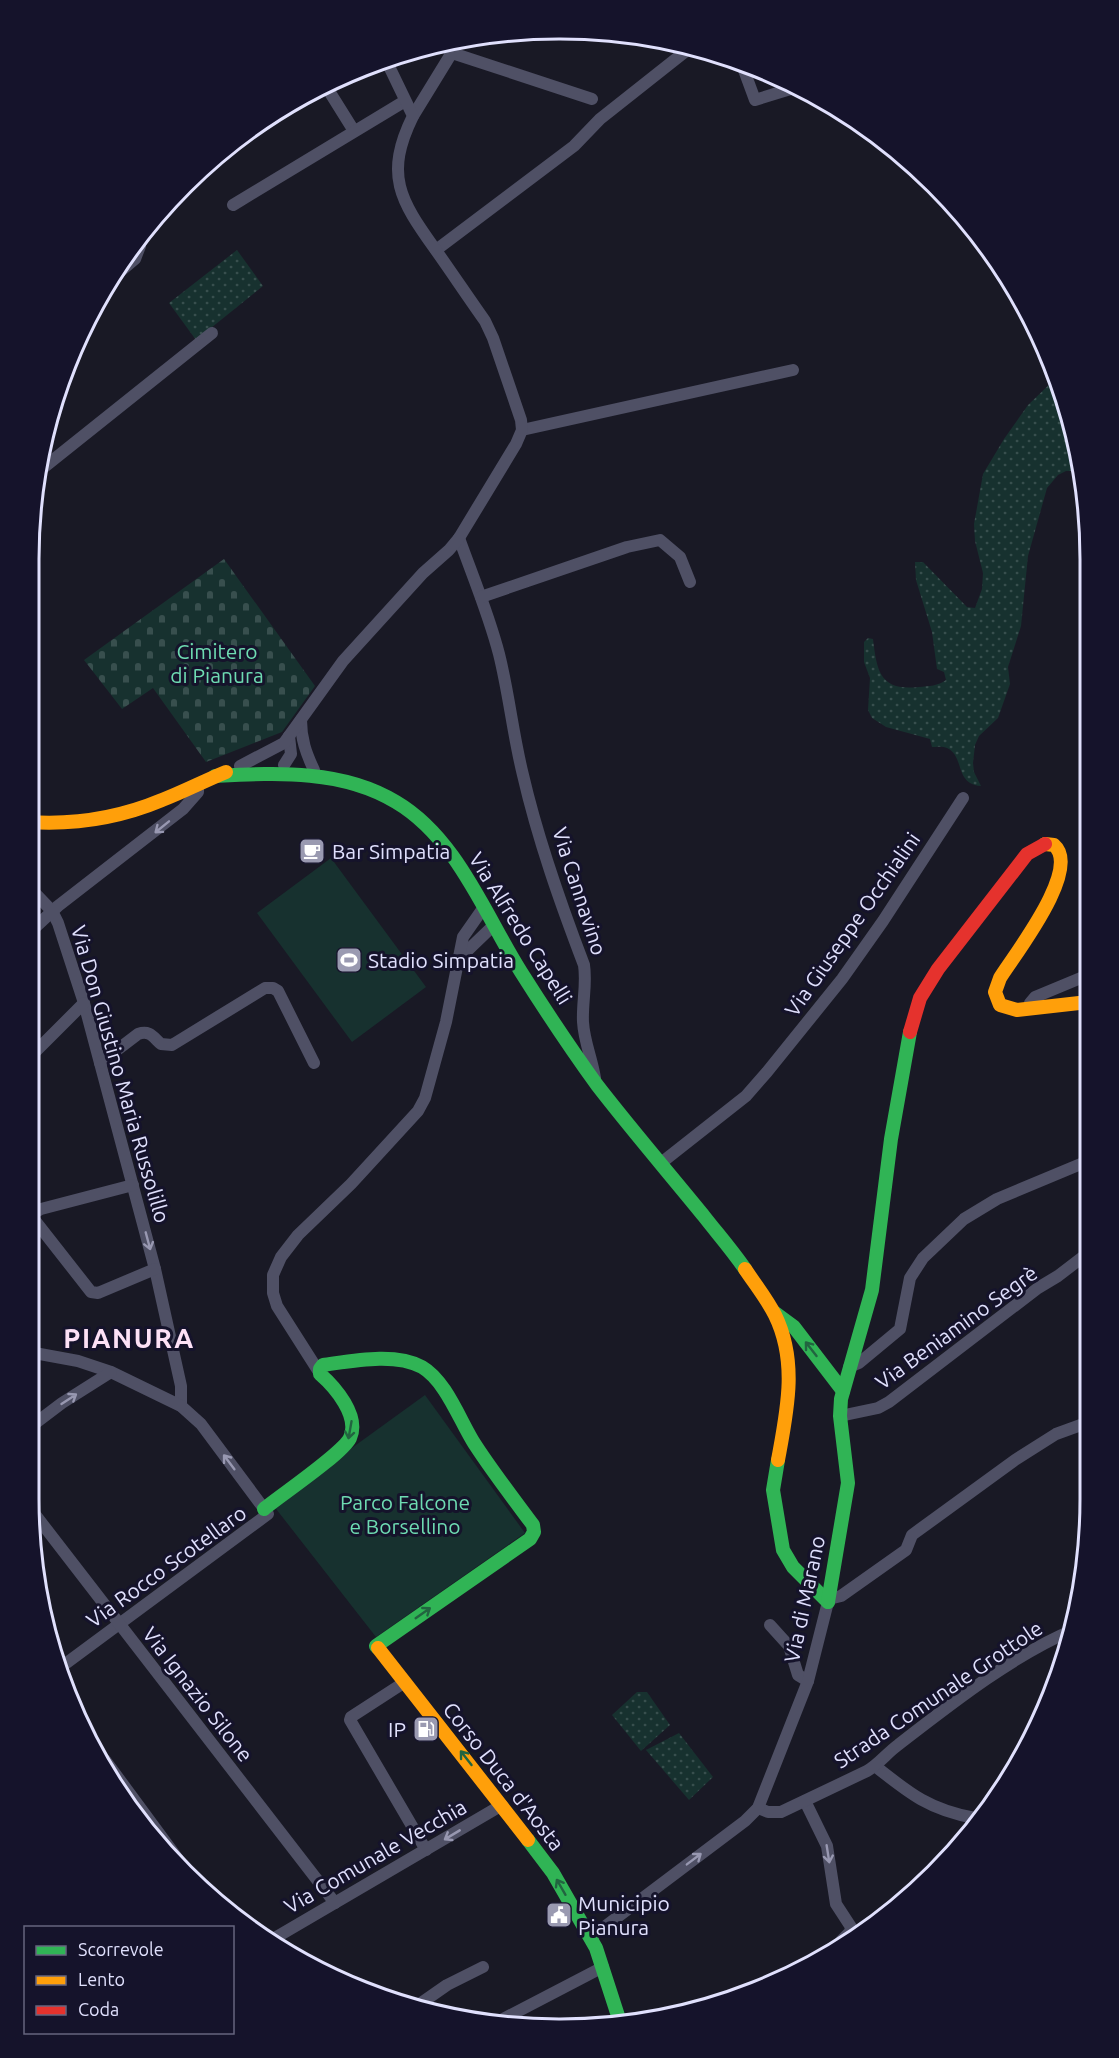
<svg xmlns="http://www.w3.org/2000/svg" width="1119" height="2058" font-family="Ubuntu,sans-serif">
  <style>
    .grass { fill: url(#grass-dots) }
    .cemetery { fill: url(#cemetery-stones) }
    .park { fill: #17312f }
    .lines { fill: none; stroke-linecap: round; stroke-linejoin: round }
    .street { stroke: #4f5065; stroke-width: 12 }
    .fast { stroke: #30b455; stroke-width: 14 }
    .slow { stroke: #ff9f0a; stroke-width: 14 }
    .jam { stroke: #e5322d; stroke-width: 14 }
    .oneway { stroke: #9898b1 }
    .oneway2 { stroke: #226440 }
    .labels { text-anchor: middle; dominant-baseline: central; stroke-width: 6; stroke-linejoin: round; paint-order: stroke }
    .park-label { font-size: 21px; fill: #6edbb2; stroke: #15132b }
    .poi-label { font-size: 21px; fill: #e0e0fd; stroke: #15132b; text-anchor: start }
    .street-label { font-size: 21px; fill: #e0e0fd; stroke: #15132b }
    .district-label { font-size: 27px; font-weight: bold; letter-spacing: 1.5px; fill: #fde1f6; stroke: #15132b }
    .rim { fill: none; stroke: #e0e0fd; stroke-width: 3 }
  </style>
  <defs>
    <pattern id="grass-dots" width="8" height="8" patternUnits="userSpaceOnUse" patternTransform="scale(1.5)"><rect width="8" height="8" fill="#17312f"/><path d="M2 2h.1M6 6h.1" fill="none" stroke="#384f4e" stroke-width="1.8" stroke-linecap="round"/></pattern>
    <pattern id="cemetery-stones" width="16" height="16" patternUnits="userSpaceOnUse" patternTransform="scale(1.5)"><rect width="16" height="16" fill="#17312f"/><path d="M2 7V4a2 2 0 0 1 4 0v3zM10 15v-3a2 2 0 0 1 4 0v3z" fill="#384f4e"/></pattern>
  </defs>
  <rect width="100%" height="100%" fill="#191925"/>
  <g class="grass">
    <path d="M237 250 263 286 196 340 169 303Z"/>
    <path d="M1056 378 1082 474 1075 471H1066L1058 475 1047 488 1028 556 1021 626 1008 667 1010 684 998 718 979 736 975 745 973 763 974 772 981 786C954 784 965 756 947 748 943 746 936 747 932 747L930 739 886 727 872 718 868 710 870 678 864 662V642L868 638 873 639C877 672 880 691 919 687 929 686 938 686 946 680L944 672 937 669 932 632 916 580 915 562H923L967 607 975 608 982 589 983 573 975 541 974 524 983 474 1004 439 1028 405Z"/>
    <path d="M637 1692H647L670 1725 641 1751 612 1715Z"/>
    <path d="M679 1733 713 1777 689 1800 646 1750Z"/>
  </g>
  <path class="cemetery" d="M224 559 315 686 282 732 206 762 153 688 122 709 84 660Z"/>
  <g class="park">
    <path d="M331 858 426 987 352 1042 257 913Z"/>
    <path d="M425 1395 525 1533 376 1637 273 1505Z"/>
  </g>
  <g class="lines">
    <g class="street">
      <path d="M452 53 592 99"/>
      <path d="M741 62 755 100 797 87"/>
      <path d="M324 83 354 131"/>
      <path d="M413 116 459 41"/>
      <path d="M233 205 405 101"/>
      <path d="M436 250 574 146 600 119 691 47"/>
      <path d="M109 281 135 259 140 246 137 242"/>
      <path d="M522 430 793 370"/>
      <path d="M38 472 212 333"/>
      <path d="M459 538C473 577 489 615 499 654 509 694 513 735 523 775 538 840 560 902 584 965 587 984 582 1003 583 1022 584 1041 592 1059 595 1078"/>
      <path d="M481 597 627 547 660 540 680 557 690 582"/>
      <path d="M301 720C301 739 306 753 314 770"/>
      <path d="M284 765 291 754 289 736"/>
      <path d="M240 766 284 743 343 661 423 573 449 550 459 538 516 444 522 430 521 420 493 338 485 321C468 297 452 273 435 249 400 200 384 175 413 116L386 60"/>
      <path d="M29 887 52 911 58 923 84 1003 155 1269 181 1386V1406"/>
      <path d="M29 933 58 906 183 809 198 792V784"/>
      <path d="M459 963 466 952 494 925"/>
      <path d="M1029 1009 1030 1003 1035 997 1088 975"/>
      <path d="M29 1058 84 1003"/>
      <path d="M100 1063 138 1034C150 1030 153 1037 161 1044L172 1045 265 988H273L278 991 314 1063"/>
      <path d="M661 1163 746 1096 767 1072 842 979 883 921 963 798"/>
      <path d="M29 1213 91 1292 98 1293 155 1269"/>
      <path d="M30 1215 41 1209 133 1185"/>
      <path d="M29 1275 32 1279"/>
      <path d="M29 1352 78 1361 111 1372 181 1406 201 1424 268 1514 57 1670"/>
      <path d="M849 1367 859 1363 900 1329 910 1278 923 1258 964 1219 997 1199 1088 1161"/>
      <path d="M319 1372 277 1306 273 1293V1275L281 1257 298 1235 351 1184 418 1111 425 1098 446 1022 463 937 484 907"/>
      <path d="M840 1416 878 1408 889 1402 1038 1288 1058 1276 1088 1253"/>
      <path d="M29 1428 62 1403 111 1372"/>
      <path d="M30 1508 335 1903"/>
      <path d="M829 1599 841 1596 906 1550 912 1535 1015 1460 1056 1434 1089 1422"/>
      <path d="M770 1625 789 1646 798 1675 808 1681"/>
      <path d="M405 1682 351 1717 350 1720 426 1850"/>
      <path d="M105 1760 178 1859"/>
      <path d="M875 1766C910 1794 930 1810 975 1818"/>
      <path d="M805 1801 827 1846 836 1904 851 1927 850 1932 841 1941"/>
      <path d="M758 1808 768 1812H781L867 1771C879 1764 887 1753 898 1745 951 1704 1013 1655 1073 1630"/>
      <path d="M591 1937 745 1821 758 1808 808 1681 828 1602"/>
      <path d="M268 1942 502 1805"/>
      <path d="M414 2008 447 1985 483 1967"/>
      <path d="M503 2019 603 1967"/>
    </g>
    <g class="fast">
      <path d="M215 776C276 773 342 769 396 802 457 838 485 915 521 972 545 1010 571 1049 597 1085 631 1129 668 1172 703 1215 717 1233 732 1250 745 1269"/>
      <path d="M775 1313 794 1327 843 1391"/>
      <path d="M778 1460 773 1490 783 1550 793 1567 828 1602"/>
      <path d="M264 1509C281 1495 342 1454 350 1438 360 1416 335 1387 320 1374V1369L323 1365C352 1361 395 1352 422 1367 446 1381 460 1421 474 1443 492 1471 513 1498 533 1525L534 1532 530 1539 376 1646 378 1648"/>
      <path d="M828 1602 848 1483 840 1416 841 1399 872 1290 891 1139 910 1032"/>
      <path d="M528 1840 553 1873 596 1948 620 2022"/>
    </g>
    <g class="slow">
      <path d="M29 822C75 825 119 818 162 800 183 792 204 781 226 772"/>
      <path d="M1045 844 1054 845C1082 869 1015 954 1000 978L995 992 1000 1005 1017 1010 1088 1002"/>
      <path d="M745 1269C755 1284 767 1299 775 1315 798 1362 787 1411 778 1460"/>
      <path d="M378 1648 528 1840"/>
    </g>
    <path class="jam" d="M910 1032 920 998 938 969 1027 854 1045 844"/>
  </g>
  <defs><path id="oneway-shaft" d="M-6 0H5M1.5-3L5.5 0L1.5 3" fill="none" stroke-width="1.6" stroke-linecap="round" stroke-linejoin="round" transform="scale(1.5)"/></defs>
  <g class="oneway">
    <use href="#oneway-shaft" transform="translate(162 827) rotate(141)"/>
    <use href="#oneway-shaft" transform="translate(148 1241) rotate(75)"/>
    <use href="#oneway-shaft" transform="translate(69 1399) rotate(-33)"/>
    <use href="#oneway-shaft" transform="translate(229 1462) rotate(-127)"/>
    <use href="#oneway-shaft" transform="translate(452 1835) rotate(149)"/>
    <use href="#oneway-shaft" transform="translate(828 1854) rotate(81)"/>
    <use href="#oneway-shaft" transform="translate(694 1859) rotate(-37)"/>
  </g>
  <g class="oneway2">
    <use href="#oneway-shaft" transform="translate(811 1349) rotate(-128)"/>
    <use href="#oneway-shaft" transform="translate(350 1430) rotate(100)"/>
    <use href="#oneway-shaft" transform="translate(423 1613) rotate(-35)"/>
    <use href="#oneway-shaft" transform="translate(466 1758) rotate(-128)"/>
    <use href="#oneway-shaft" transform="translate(561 1887) rotate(-120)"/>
  </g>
  <defs>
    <g id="cafe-square" transform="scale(1.35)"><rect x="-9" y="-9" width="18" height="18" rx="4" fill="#9a9ab1" stroke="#15132b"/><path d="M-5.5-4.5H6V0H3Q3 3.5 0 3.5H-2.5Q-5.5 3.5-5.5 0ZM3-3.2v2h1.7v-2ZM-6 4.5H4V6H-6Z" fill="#fff"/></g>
    <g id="stadium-square" transform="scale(1.35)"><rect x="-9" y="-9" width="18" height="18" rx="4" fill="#9a9ab1" stroke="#15132b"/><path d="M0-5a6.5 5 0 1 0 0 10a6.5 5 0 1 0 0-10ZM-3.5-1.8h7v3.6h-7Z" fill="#fff"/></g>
    <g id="fuel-square" transform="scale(1.35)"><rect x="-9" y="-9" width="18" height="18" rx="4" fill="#9a9ab1" stroke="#15132b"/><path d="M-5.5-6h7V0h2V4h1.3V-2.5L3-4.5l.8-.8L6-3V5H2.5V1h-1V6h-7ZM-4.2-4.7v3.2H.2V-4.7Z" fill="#fff"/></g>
    <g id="civic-square" transform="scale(1.35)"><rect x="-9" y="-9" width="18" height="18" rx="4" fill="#9a9ab1" stroke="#15132b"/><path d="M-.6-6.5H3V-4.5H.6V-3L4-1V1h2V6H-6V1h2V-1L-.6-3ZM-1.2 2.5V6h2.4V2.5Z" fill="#fff"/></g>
  </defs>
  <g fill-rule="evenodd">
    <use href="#cafe-square" x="312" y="851"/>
    <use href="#stadium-square" x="349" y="960"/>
    <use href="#fuel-square" x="426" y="1729"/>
    <use href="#civic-square" x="559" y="1915"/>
  </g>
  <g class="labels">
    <g class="park-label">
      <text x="217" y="651">Cimitero<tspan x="217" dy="24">di Pianura</tspan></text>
      <text x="405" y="1502">Parco Falcone<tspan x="405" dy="24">e Borsellino</tspan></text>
    </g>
    <g class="poi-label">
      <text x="332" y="851">Bar Simpatia</text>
      <text x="368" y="960">Stadio Simpatia</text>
      <text x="406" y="1729" text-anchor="end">IP</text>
      <text x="578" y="1903">Municipio<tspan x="578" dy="24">Pianura</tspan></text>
    </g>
    <g class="street-label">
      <text transform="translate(580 891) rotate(72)">Via Cannavino</text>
      <text transform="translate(852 924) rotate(-55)">Via Giuseppe Occhialini</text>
      <text transform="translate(521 928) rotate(58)">Via Alfredo Capelli</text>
      <text transform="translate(121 1074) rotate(74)">Via Don Giustino Maria Russolillo</text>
      <text transform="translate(956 1327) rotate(-36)">Via Beniamino Segrè</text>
      <text transform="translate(166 1566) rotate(-36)">Via Rocco Scotellaro</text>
      <text transform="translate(804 1599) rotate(-78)">Via di Marano</text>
      <text transform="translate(198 1694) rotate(52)">Via Ignazio Silone</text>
      <text transform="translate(938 1694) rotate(-34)">Strada Comunale Grottole</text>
      <text transform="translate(504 1776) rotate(52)">Corso Duca d'Aosta</text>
      <text transform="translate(375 1856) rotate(-30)">Via Comunale Vecchia</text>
    </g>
    <g class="district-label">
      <text x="129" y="1338">PIANURA</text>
    </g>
  </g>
  <path d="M0 0H1119V2058H0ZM559 39H560A520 520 0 0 1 1080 559V1499A520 520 0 0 1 560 2019H559A520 520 0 0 1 39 1499V559A520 520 0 0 1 559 39Z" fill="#15132b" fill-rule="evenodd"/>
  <path class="rim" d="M559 39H560A520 520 0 0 1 1080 559V1499A520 520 0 0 1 560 2019H559A520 520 0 0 1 39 1499V559A520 520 0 0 1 559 39Z"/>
  <rect x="24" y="1926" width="210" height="108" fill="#15132b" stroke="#66657f" stroke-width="1.5"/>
  <rect x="36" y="1946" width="30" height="9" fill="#30b455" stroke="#66657f" stroke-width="1.5"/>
  <text x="78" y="1956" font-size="18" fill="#e0e0fd">Scorrevole</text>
  <rect x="36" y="1976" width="30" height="9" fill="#ff9f0a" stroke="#66657f" stroke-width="1.5"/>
  <text x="78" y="1986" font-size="18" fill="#e0e0fd">Lento</text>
  <rect x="36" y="2006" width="30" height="9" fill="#e5322d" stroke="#66657f" stroke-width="1.5"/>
  <text x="78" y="2016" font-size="18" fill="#e0e0fd">Coda</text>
</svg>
